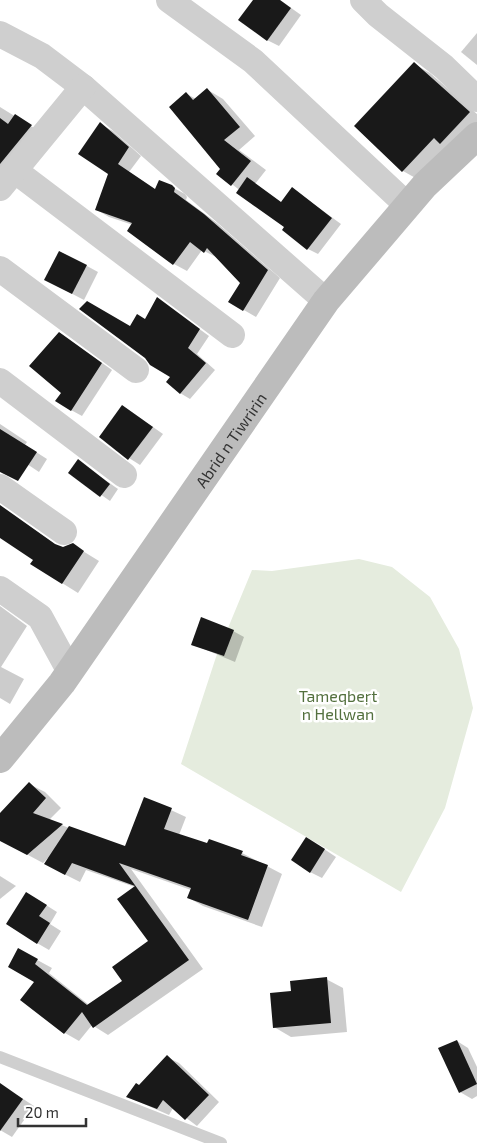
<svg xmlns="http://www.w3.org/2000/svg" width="477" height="1143" font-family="'Exo 2',sans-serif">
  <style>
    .green { fill: #e5ecde }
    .shadow { fill: #0003 }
    .building { fill: #191919 }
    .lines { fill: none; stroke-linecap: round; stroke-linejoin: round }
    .lane { stroke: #cfcfcf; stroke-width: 12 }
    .street { stroke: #cfcfcf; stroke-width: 26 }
    .secondary { stroke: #bcbcbc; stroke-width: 28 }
    .labels { text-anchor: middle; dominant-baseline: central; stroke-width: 5; stroke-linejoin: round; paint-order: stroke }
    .street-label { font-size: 16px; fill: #323232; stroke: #fff }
    .park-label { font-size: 16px; fill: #53703e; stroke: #fff }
  </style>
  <rect width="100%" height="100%" fill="#fff"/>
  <path class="green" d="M359 559 392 567 430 597 459 649 473 708 445 808 401 892 181 764 216 657 252 570 272 571Z"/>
  <g class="shadow">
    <path d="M254 0H280L301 15 279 46 267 40Z"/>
    <path d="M477 33V65L461 52Z"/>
    <path d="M414 64 430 73 477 114V131L419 180 403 171Z"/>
    <path d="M208 90 223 99 255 136 239 150 266 170 255 184 282 203 293 189 341 224 318 254 308 249 286 227 218 173 222 169 187 94 196 99Z"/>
    <path d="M0 107 42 133 0 176Z"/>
    <path d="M100 124 113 131 141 156 129 172 156 190 172 187 185 194 187 197 186 200 217 223 280 278 256 317 230 302 241 283 218 258 202 250 187 271 174 264 133 225 109 217 97 210 109 173Z"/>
    <path d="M87 266 98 272 84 300 57 286Z"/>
    <path d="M158 299 209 336 197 354 215 370 190 399 180 393 172 376 130 328 145 320Z"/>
    <path d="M60 333 112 370 82 416 71 410 62 393Z"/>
    <path d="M123 406 163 434 140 465 129 458Z"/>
    <path d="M0 424 27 442 25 445 47 459 39 472 0 446Z"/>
    <path d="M78 461 118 489 110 501 70 473Z"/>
    <path d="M2 508 61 548 73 545 99 561 78 593 62 583 35 559 0 537Z"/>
    <path d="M0 606 27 626 1 667 24 679 10 704 0 698Z"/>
    <path d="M233 631 244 637 235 662 192 644Z"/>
    <path d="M29 784 45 792 61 808 49 820 69 828 126 848 145 798 186 817 179 835 208 845 209 841 242 853 282 874 262 927 203 906 189 898 191 890 131 869 203 969 108 1035 92 1025 79 1041 65 1033 22 1000 36 982 19 950 52 968 49 973 89 1005 124 981 150 941 135 887 86 870 80 882 60 872 48 858 43 863 0 840V815Z"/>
    <path d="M318 845 336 857 322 878 310 872Z"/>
    <path d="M0 876 16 886 0 899Z"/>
    <path d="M38 900 57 912 50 924 61 931 49 950 37 943Z"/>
    <path d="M326 979 343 988 347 1032 291 1037 274 1027 292 992Z"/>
    <path d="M457 1041 468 1048 477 1067V1096L472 1099 460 1092Z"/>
    <path d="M167 1057 179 1063 219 1102 197 1126 173 1108 169 1115 128 1097Z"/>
    <path d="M17 1095 34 1106 12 1137 0 1130V1097Z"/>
  </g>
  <g class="building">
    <path d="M253 0H280L291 8 267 41 238 20Z"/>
    <path d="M414 62 470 112 440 144 434 138 402 172 354 126Z"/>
    <path d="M207 88 240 127 224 140 251 161 231 186 216 174 220 169 169 107 186 92 193 100Z"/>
    <path d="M15 114 32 125 0 164V118L8 124Z"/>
    <path d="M100 122 129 147 118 164 155 189 159 180 172 185 175 188 174 192 204 214 268 270 243 311 228 302 240 283 207 248 204 253 190 242 173 265 127 231 132 223 95 210 108 174 78 154Z"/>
    <path d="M247 177 281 202 292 187 332 218 307 250 282 230 284 227 236 193Z"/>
    <path d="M59 251 87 265 72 294 44 280Z"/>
    <path d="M157 297 200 329 188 348 206 363 180 394 166 382 170 377 150 365 145 358 79 309 87 301 130 326 137 314 145 319Z"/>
    <path d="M59 332 102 363 71 411 55 401 61 393 29 366Z"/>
    <path d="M122 405 153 427 128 460 99 437Z"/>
    <path d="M0 429 37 452 18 481 0 472Z"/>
    <path d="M78 459 110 484 100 497 68 473Z"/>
    <path d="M0 505 55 544 63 547 73 543 84 551 62 584 30 564 33 560 0 538Z"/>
    <path d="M201 617 234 630 224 656 191 645Z"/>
    <path d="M29 782 46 798 33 813 63 824 27 855 0 841V813Z"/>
    <path d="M144 797 172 808 164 829 207 843 209 839 243 851 241 855 268 865 248 920 187 898 191 888 119 863 189 960 93 1028 82 1012 64 1034 20 1000 34 982 8 967 18 948 38 959 35 964 87 1005 122 981 112 967 148 941 117 899 135 886 72 863 65 875 44 864 69 826 125 846Z"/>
    <path d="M306 837 325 849 310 873 291 860Z"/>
    <path d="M26 892 47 905 39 916 50 923 37 944 6 924Z"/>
    <path d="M327 977 331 1023 273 1028 270 993 291 991 290 981Z"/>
    <path d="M457 1040 477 1084 459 1093 438 1048Z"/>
    <path d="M167 1055 209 1095 185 1120 163 1100 157 1109 126 1097 136 1083 139 1085Z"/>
    <path d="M0 1083 23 1099 0 1131Z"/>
  </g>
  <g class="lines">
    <path class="lane" d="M0 1057 221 1143"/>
    <g class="street">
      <path d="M169 0 253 61 407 205"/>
      <path d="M363 0 378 15 444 67 477 99"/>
      <path d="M0 34 42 56 83 87 326 301"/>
      <path d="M14 170 232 335"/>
      <path d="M0 188 83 87"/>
      <path d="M0 269 136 370"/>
      <path d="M0 381 124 475"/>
      <path d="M0 487 64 532"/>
      <path d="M0 589 40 617 70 672"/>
    </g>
    <path class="secondary" id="s1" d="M0 759 62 683 326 301 425 185 477 136"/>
  </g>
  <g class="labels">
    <g class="street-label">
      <text stroke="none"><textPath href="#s1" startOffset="394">Abrid n Tiwririn</textPath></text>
    </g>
    <g class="park-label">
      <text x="338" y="695">Tameqbeṛt<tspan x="338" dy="18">n Hellwan</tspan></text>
    </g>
  </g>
  <path d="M18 1118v8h68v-8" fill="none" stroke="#323232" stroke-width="2.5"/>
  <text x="25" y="1118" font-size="15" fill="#323232" stroke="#ffffff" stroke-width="4" paint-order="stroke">20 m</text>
</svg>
